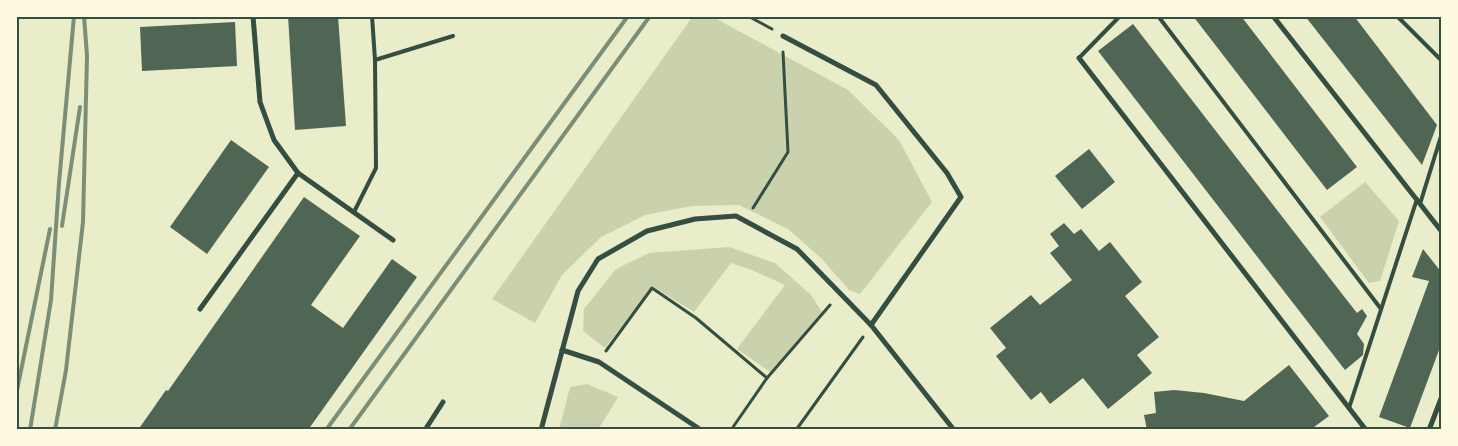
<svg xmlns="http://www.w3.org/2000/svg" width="1458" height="446" font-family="Cabin,sans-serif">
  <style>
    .green { fill: #cad2ad }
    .building { fill: #4f6655 }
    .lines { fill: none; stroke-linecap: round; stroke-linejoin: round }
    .path { stroke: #344e41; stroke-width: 3 }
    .service { stroke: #344e41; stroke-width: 4 }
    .minor { stroke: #344e41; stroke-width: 5 }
    .rail { stroke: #7c8e77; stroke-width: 4 }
    .neatline { fill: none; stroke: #344e41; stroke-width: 2 }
  </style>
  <rect width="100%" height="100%" fill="#e9edc9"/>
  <g class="green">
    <path d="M693 16H711L848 90 899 140 932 202 860 294 849 290 822 259 788 229 739 205 692 206 645 215 601 237 562 275 535 323 492 299Z"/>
    <path d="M1365 182 1399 221 1380 281 1369 283 1320 217Z"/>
    <path d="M729 247 775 263 811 295 822 312 770 372 737 349 785 285 754 271 731 263 694 312 652 286 605 348 583 331 584 309 616 269 649 253Z"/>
    <path d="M587 384 618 397 598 430H559L570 387Z"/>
  </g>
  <g class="building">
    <path d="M288 16H338L346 126 295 130Z"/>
    <path d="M1193 16H1241L1357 167 1327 190Z"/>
    <path d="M1305 16H1354L1437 125 1422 165Z"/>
    <path d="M235 22 237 66 142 71 140 27Z"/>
    <path d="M1133 24 1346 299 1357 313 1362 309 1367 316 1357 334 1364 344 1363 355 1345 370 1098 51Z"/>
    <path d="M231 140 269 167 207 254 170 227Z"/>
    <path d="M1089 149 1115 182 1082 209 1055 176Z"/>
    <path d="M304 197 360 236 311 305 343 328 392 259 417 277 308 430H138L166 390 168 391Z"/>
    <path d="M1064 223 1074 234 1081 229 1099 251 1110 242 1142 282 1125 296 1159 337 1137 355 1152 373 1108 409 1083 378 1050 404 1041 392 1031 400 996 356 1006 348 990 328 1031 295 1040 305 1072 280 1050 253 1059 246 1050 234Z"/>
    <path d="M1423 249 1442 273V342L1410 428 1379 417 1429 281 1412 277Z"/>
    <path d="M1289 365 1329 416 1310 430H1147L1144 415 1156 413 1154 392 1174 390 1204 393 1244 401Z"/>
  </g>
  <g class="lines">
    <g class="path">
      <path d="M748 16 772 29"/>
      <path d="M753 208 788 152 783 52"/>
      <path d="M606 351 652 288 696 318 767 378"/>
      <path d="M731 430 767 378 830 305"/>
      <path d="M796 430 863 337"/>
    </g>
    <g class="service">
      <path d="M372 16 375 60"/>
      <path d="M1158 16 1381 309"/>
      <path d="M1397 16 1442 61"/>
      <path d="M1079 58 1120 16"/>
      <path d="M1420 204 1442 133"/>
      <path d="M354 212 376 168 375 60 453 36"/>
      <path d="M1349 408 1417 199"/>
    </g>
    <g class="minor">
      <path d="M253 16 260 102 274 140 298 173 393 240"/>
      <path d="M1273 16 1442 232"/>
      <path d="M783 36 876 85 947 173 961 197 871 325"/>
      <path d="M1079 58 1366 430"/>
      <path d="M200 309 298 173"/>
      <path d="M562 350 599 362 701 430"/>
      <path d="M425 430 443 402"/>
      <path d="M541 430 578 291 598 259 647 231 695 219 736 216 797 249 871 325 954 430"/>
      <path d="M1429 430 1442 396"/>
    </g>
    <g class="rail">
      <path d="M62 226 80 107"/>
      <path d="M16 395 50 229"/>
      <path d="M30 430 51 300 59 183 74 16"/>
      <path d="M55 430 66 370 83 222 87 56 84 16"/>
      <path d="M326 430 628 16"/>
      <path d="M349 430 650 16"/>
    </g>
  </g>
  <rect width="1458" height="446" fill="none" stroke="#fefae0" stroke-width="35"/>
  <rect x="18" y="18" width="1422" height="410" class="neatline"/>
</svg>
